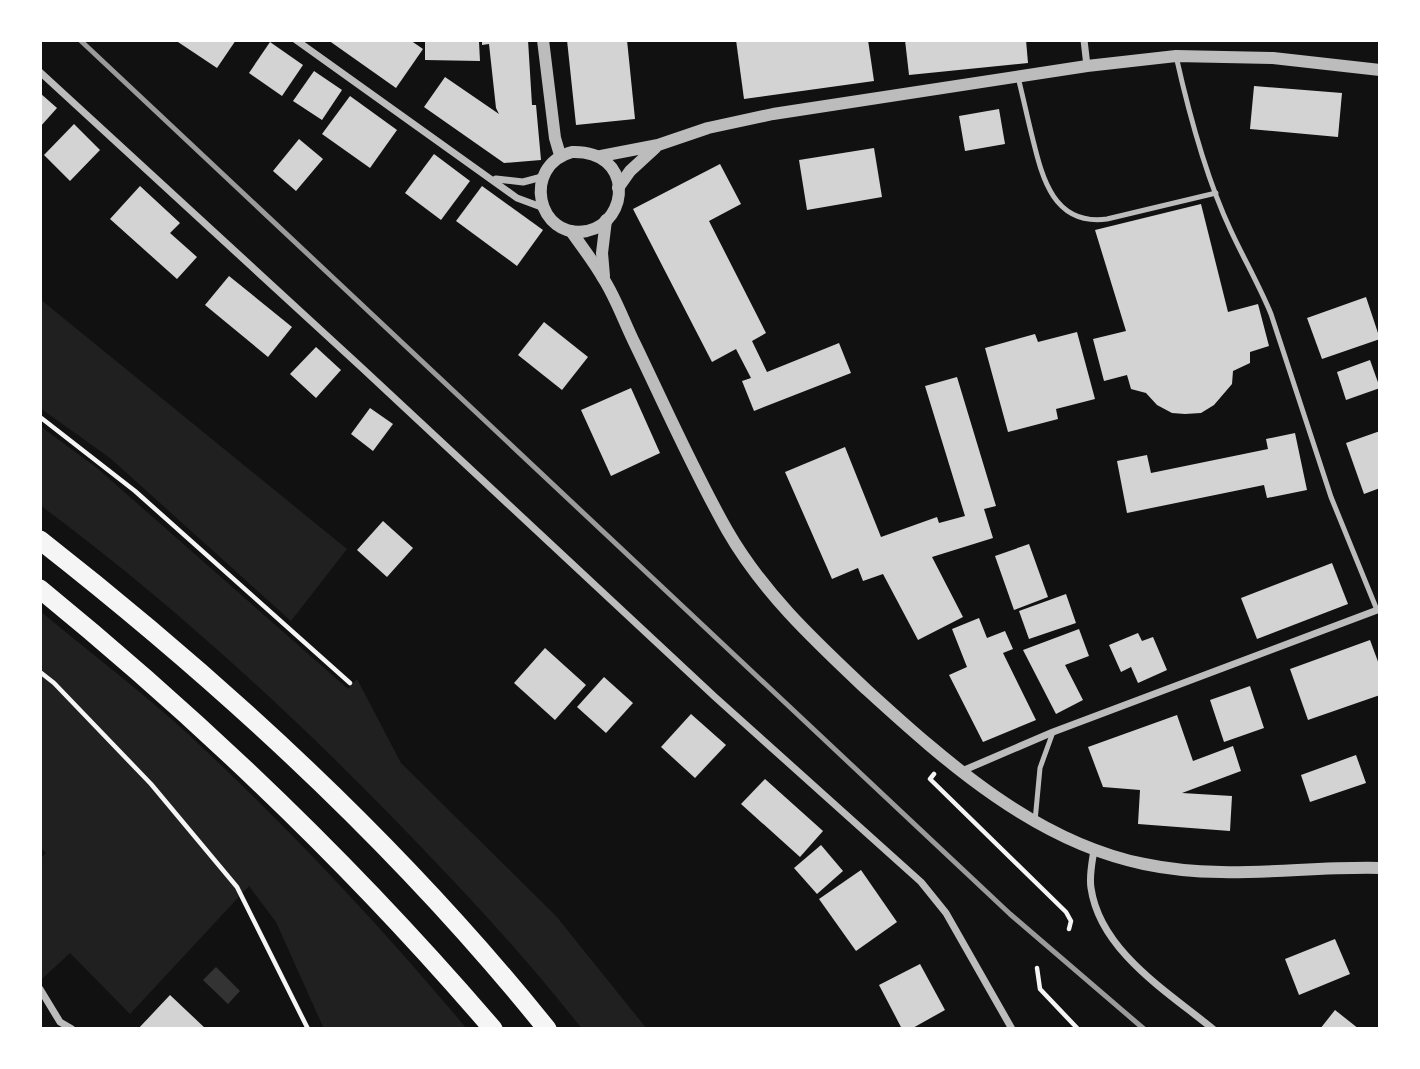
<svg xmlns="http://www.w3.org/2000/svg" width="1420" height="1069" font-family="Arial,sans-serif">
  <style>
    .green { fill: #202020 }
    .water { fill: #333 }
    .building { fill: #d3d3d3 }
    .lines { fill: none; stroke-linecap: round; stroke-linejoin: round }
    .path { stroke: #f5f5f5; stroke-width: 4.5 }
    .service { stroke: #bcbcbc; stroke-width: 5 }
    .minor { stroke: #bcbcbc; stroke-width: 7 }
    .tertiary { stroke: #bcbcbc; stroke-width: 12 }
    .trunk { stroke: #f5f5f5; stroke-width: 19 }
    .rail { stroke: #9a9a9a; stroke-width: 5 }
  </style>
  <rect width="100%" height="100%" fill="#111"/>
  <g class="green">
    <path d="M40 299 347 549 291 621 110 458 40 408Z"/>
    <path d="M40 426 97 468 348 689 357 679 401 763 556 916 647 1029H582C525 956 462 889 398 823 286 708 169 601 40 505Z"/>
    <path d="M40 611C89 652 141 691 188 734 287 826 380 925 467 1029H324L276 922 249 886 130 1014 70 953 42 979 40 859 46 853 40 847Z"/>
  </g>
  <path class="water" d="M216 967 240 991 228 1004 203 980Z"/>
  <g class="building">
    <path d="M175 40H236L217 68Z"/>
    <path d="M328 40H410L423 49 396 88Z"/>
    <path d="M425 40 479 42 480 61 425 60Z"/>
    <path d="M482 40H528L532 105H536L541 160 504 163 424 107 445 77 499 114 496 108 489 44 482 45Z"/>
    <path d="M567 40H627L635 119 576 125Z"/>
    <path d="M736 40H868L874 81 744 99Z"/>
    <path d="M905 40H1026L1028 63 909 75Z"/>
    <path d="M270 42 303 65 282 96 249 73Z"/>
    <path d="M314 71 342 90 322 120 293 101Z"/>
    <path d="M1254 86 1342 93 1338 137 1250 129Z"/>
    <path d="M40 93 57 108 40 127Z"/>
    <path d="M350 96 397 130 370 168 322 134Z"/>
    <path d="M999 109 1005 144 965 151 959 116Z"/>
    <path d="M74 124 100 150 70 181 44 155Z"/>
    <path d="M299 139 323 159 296 191 273 171Z"/>
    <path d="M874 148 882 197 807 210 799 160Z"/>
    <path d="M434 154 470 181 441 220 405 193Z"/>
    <path d="M720 164 741 204 709 221 766 333 752 341 767 372 839 343 851 373 754 411 742 381 751 378 736 349 712 362 633 209Z"/>
    <path d="M140 186 180 223 170 233 197 257 177 279 110 219Z"/>
    <path d="M482 186 543 230 517 266 456 221Z"/>
    <path d="M1201 204 1228 312 1258 304 1269 346 1250 352V363L1233 371 1232 384 1214 405 1201 413 1185 414 1172 413 1157 405 1146 393 1131 389 1127 375 1104 381 1093 339 1126 331 1095 230Z"/>
    <path d="M229 276 292 327 268 357 205 305Z"/>
    <path d="M1366 297 1380 339 1322 359 1307 318Z"/>
    <path d="M544 322 588 357 562 390 518 355Z"/>
    <path d="M1077 332 1095 399 1056 409 1058 419 1008 432 985 348 1035 334 1038 342Z"/>
    <path d="M316 347 341 370 316 398 290 374Z"/>
    <path d="M1370 360 1380 388 1346 400 1337 372Z"/>
    <path d="M957 377 996 506 984 509 993 538 932 557 963 617 918 640 883 574 863 581 858 568 832 579 785 472 845 447 881 537 937 517 939 523 965 516 925 386Z"/>
    <path d="M631 388 660 453 611 476 581 410Z"/>
    <path d="M370 408 393 424 373 451 351 434Z"/>
    <path d="M1380 431V488L1364 494 1346 443Z"/>
    <path d="M1295 433 1307 490 1267 498 1264 485 1127 513 1117 461 1147 455 1151 473 1268 449 1266 439Z"/>
    <path d="M383 521 413 548 387 577 357 550Z"/>
    <path d="M1029 544 1048 597 1014 610 995 556Z"/>
    <path d="M1332 563 1348 604 1257 639 1241 598Z"/>
    <path d="M1066 594 1076 623 1029 639 1019 611Z"/>
    <path d="M979 618 987 638 1005 631 1013 649 1003 653 1036 720 983 742 949 675 967 667 952 629Z"/>
    <path d="M1079 629 1089 656 1065 665 1083 700 1056 714 1023 650Z"/>
    <path d="M1138 633 1142 641 1153 637 1167 670 1138 683 1131 667 1121 672 1109 645Z"/>
    <path d="M1370 640 1380 667V695L1308 720 1290 669Z"/>
    <path d="M545 648 586 685 555 720 514 683Z"/>
    <path d="M604 677 633 703 606 733 577 707Z"/>
    <path d="M1250 686 1264 728 1224 742 1210 700Z"/>
    <path d="M691 714 726 745 695 778 661 747Z"/>
    <path d="M1177 715 1193 761 1233 746 1241 771 1182 793 1232 796 1230 831 1138 824 1140 790 1103 787 1088 747Z"/>
    <path d="M1356 755 1366 783 1310 802 1301 775Z"/>
    <path d="M765 779 823 831 800 857 741 804Z"/>
    <path d="M821 845 843 871 817 894 794 868Z"/>
    <path d="M861 870 897 922 856 951 819 899Z"/>
    <path d="M1335 939 1350 974 1299 995 1285 959Z"/>
    <path d="M920 964 945 1010 911 1029H902L879 985Z"/>
    <path d="M170 995 206 1029H138Z"/>
    <path d="M1335 1010 1359 1029H1320Z"/>
  </g>
  <g class="lines">
    <g class="path">
      <path d="M40 417 135 491 350 683"/>
      <path d="M40 672 54 683 151 784 237 887 308 1029"/>
      <path d="M934 774 930 779 1066 912 1071 921 1069 929"/>
      <path d="M1037 968 1040 989 1078 1029"/>
    </g>
    <g class="service">
      <path d="M1176 56C1189 114 1206 178 1231 231 1244 259 1259 285 1271 314L1331 497 1377 610"/>
      <path d="M1018 77C1023 97 1027 116 1032 136 1042 177 1053 226 1107 219L1216 193"/>
      <path d="M1035 821 1040 768 1053 732"/>
    </g>
    <g class="minor">
      <path d="M296 40 517 198 544 208"/>
      <path d="M1084 40 1087 66"/>
      <path d="M40 72 361 367 715 697 921 882 946 913 1012 1029"/>
      <path d="M496 179 523 182 542 177"/>
      <path d="M962 771 1053 732 1380 609"/>
      <path d="M1094 850C1092 863 1089 876 1091 888 1100 951 1168 992 1213 1029"/>
      <path d="M40 989 60 1022 72 1029"/>
    </g>
    <g class="tertiary">
      <path d="M543 40 555 138 560 155"/>
      <path d="M572 152C634 150 630 222 587 231 537 240 521 166 572 152Z"/>
      <path d="M601 156 658 145 708 128 773 114 1087 66 1176 56 1273 58 1380 70"/>
      <path d="M618 188 630 171 655 148"/>
      <path d="M571 231C582 247 594 262 603 278 616 298 624 322 635 344 665 406 693 470 727 530 763 593 815 641 867 690 947 763 1036 842 1144 864 1224 881 1300 866 1380 868"/>
      <path d="M604 276 602 253 606 220"/>
    </g>
    <g class="trunk">
      <path d="M40 540C225 685 400 846 547 1029"/>
      <path d="M40 589C204 723 355 868 493 1029"/>
    </g>
    <path class="rail" d="M80 40 1010 914 1144 1029"/>
  </g>
  <rect width="1420" height="1069" fill="none" stroke="#ffffff" stroke-width="84"/>
</svg>
